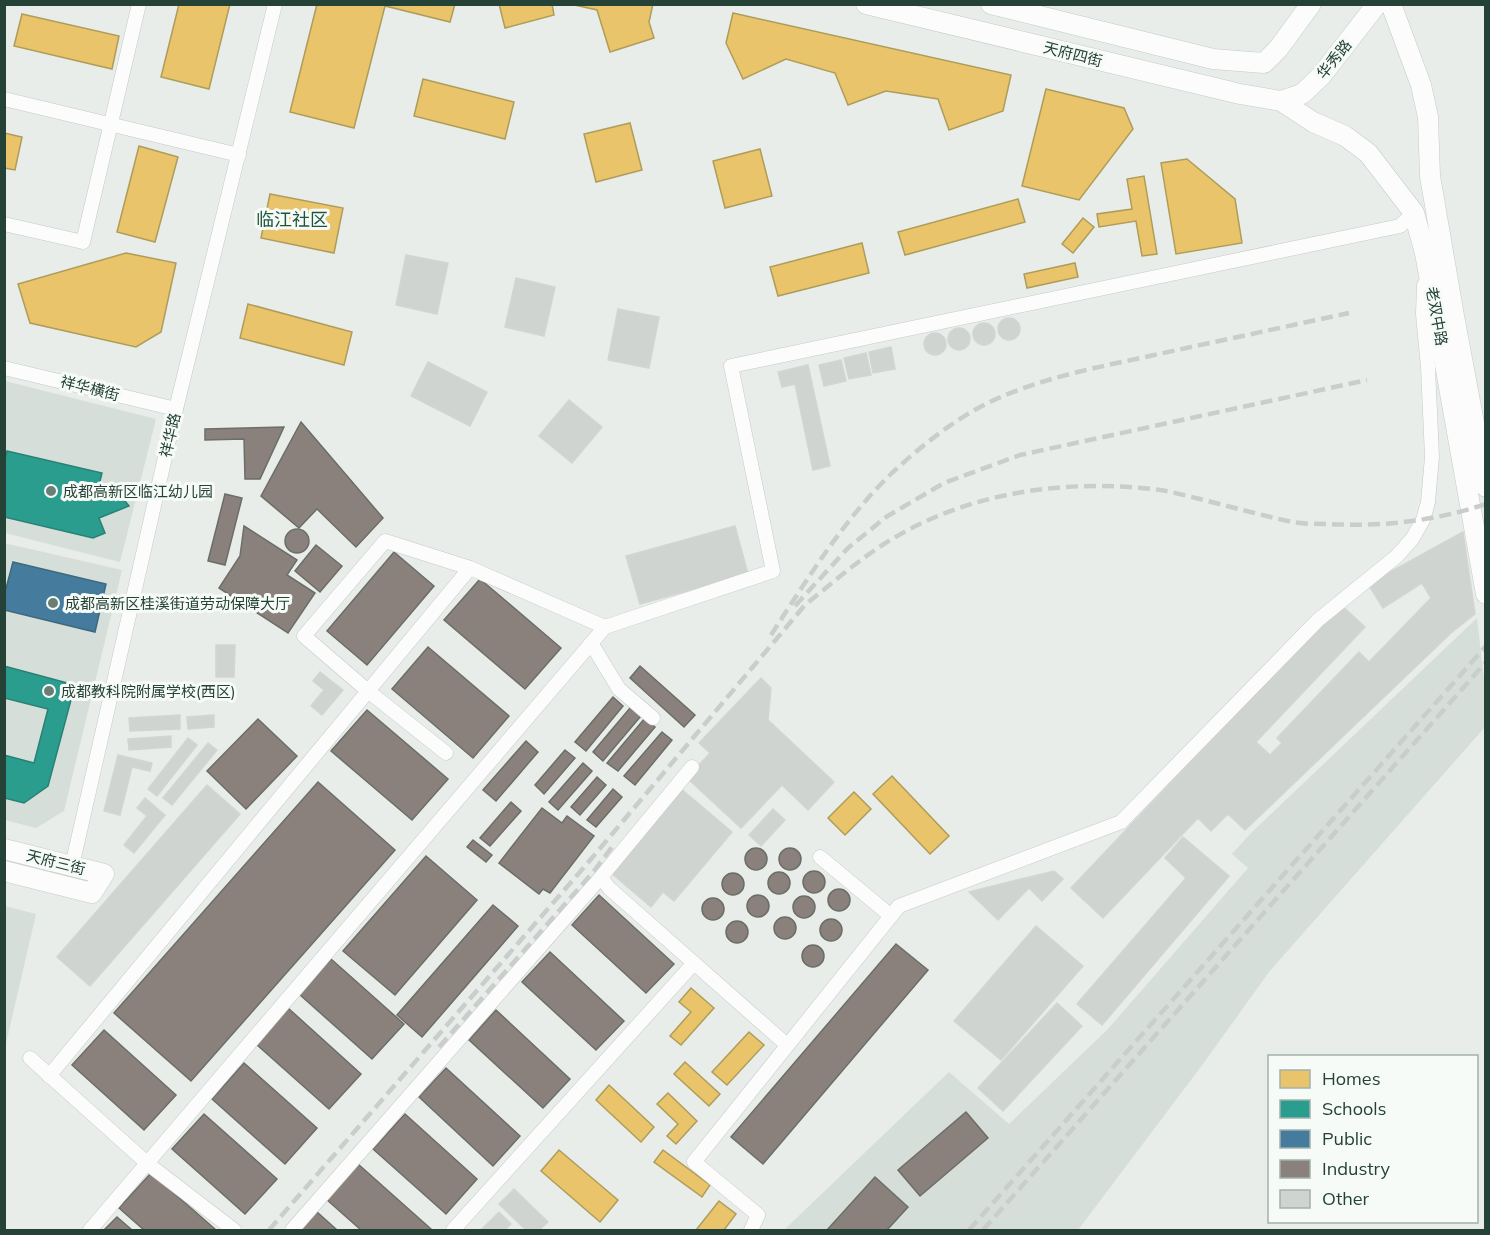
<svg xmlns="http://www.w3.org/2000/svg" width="1490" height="1235" font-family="Mulish,'Noto Sans SC',sans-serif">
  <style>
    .built { fill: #d6ded9 }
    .homes { fill: #e9c46a; stroke: #ae9d5a; stroke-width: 1.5 }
    .schools { fill: #2a9d8f; stroke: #288274; stroke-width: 1.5 }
    .public { fill: #457b9d; stroke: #3b6a7e; stroke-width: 1.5 }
    .industry { fill: #8a817c; stroke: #6b6e67; stroke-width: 1.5 }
    .building { fill: #cfd4d1; stroke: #d1d6d3; stroke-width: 1.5 }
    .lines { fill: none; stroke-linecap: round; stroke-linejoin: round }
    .street-casing { stroke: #c5cac7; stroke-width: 15 }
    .secondary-casing { stroke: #c3cbc7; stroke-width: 21 }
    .street { stroke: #fcfcfc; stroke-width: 14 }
    .secondary { stroke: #fcfcfc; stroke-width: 20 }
    .rail { stroke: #c9cdcb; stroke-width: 4.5; stroke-dasharray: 12 6; stroke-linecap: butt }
    .poi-dot { fill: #697e74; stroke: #f7fbf8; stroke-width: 2 }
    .labels { text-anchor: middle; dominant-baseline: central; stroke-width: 6; stroke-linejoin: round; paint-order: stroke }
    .street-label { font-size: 15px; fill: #244235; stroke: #f7fbf8 }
    .poi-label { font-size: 15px; fill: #244235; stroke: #f7fbf8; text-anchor: start }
    .quarter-label { font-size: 18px; fill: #1f553f; stroke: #f7fbf8 }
  </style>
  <rect width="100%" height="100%" fill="#e8edea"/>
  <g class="built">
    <path d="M5 381 156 419 120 562 5 533Z"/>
    <path d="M4 543 122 570 64 811 36 828 5 820Z"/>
    <path d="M1477 618 1485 688V727L1269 972 1203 1064 1078 1230H784L949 1072 1009 1124 1108 1029 1248 868 1232 854 1251 833Z"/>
    <path d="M5 906 36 914 5 1048 4 906Z"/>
  </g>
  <g class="homes">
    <path d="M179 4H230L209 89 161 77Z"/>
    <path d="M317 4H455L450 22 385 6 354 128 290 112Z"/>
    <path d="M499 4H552L554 15 505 28Z"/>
    <path d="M570 4H653L649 22 654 38 610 52 597 10Z"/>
    <path d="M733 13 1011 75 1003 111 949 130 938 99 886 91 848 105 835 73 786 59 743 79 726 43Z"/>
    <path d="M22 14 119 36 112 69 14 46Z"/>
    <path d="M423 79 514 102 505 139 414 116Z"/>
    <path d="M1046 89 1124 108 1133 129 1079 200 1022 186Z"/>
    <path d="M630 123 642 170 596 182 584 134Z"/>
    <path d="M4 133 22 137 15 170 4 168Z"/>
    <path d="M139 146 178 157 155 242 117 232Z"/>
    <path d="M760 149 772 196 725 208 713 161Z"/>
    <path d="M1187 159 1235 199 1242 243 1176 254 1161 163Z"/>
    <path d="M1144 176 1157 254 1142 256 1136 221 1099 227 1097 214 1132 209 1127 179Z"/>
    <path d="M270 194 343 208 334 253 261 238Z"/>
    <path d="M1018 199 1025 222 905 255 898 232Z"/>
    <path d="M1083 218 1094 227 1073 253 1062 244Z"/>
    <path d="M862 243 869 273 778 296 770 267Z"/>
    <path d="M126 253 176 263 161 332 136 347 30 323 18 284Z"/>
    <path d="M1075 263 1078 277 1027 288 1024 274Z"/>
    <path d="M248 304 352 332 344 365 240 338Z"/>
    <path d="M892 776 949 836 930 854 873 794Z"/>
    <path d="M854 792 871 809 845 835 828 818Z"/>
    <path d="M691 988 714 1008 681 1045 670 1036 691 1012 679 1002Z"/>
    <path d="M749 1032 764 1045 727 1085 712 1072Z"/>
    <path d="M685 1062 720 1094 709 1106 674 1074Z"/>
    <path d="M609 1085 654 1127 641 1142 596 1100Z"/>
    <path d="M668 1093 697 1121 676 1144 667 1136 678 1124 657 1104Z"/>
    <path d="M559 1150 618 1200 600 1222 541 1171Z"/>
    <path d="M663 1150 710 1185 702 1197 654 1162Z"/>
    <path d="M719 1201 736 1214 724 1230H696Z"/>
  </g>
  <g class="schools">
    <path d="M7 451 102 473 96 497 112 485 129 506 99 518 105 533 93 538 4 517V463Z"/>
    <path d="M4 666 75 685 48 786 24 803 4 798V755L34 763 48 709 4 698Z"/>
  </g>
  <path class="public" d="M13 562 106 584 95 632 4 610V596Z"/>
  <g class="industry">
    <path d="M301 422 383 518 356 547 317 509 299 528 261 496Z"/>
    <path d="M284 427 260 479H245L244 439 205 440V429Z"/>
    <path d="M225 494 242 498 225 565 208 561Z"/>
    <path d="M244 526 297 560 287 575 315 593 288 633 219 588 240 556Z"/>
    <circle cx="297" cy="541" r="12"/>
    <path d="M316 545 342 566 320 592 295 571Z"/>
    <path d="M394 552 434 586 367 665 327 631Z"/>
    <path d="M480 579 561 648 525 689 444 620Z"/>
    <path d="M428 647 509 716 473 758 392 689Z"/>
    <path d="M640 666 695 715 684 727 630 678Z"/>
    <path d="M613 697 623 706 586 751 575 742Z"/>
    <path d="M630 708 641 716 603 761 593 752Z"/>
    <path d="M367 710 448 779 412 820 331 751Z"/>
    <path d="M645 718 655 727 618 771 607 763Z"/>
    <path d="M258 719 297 756 246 809 207 771Z"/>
    <path d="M662 732 672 740 635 785 624 776Z"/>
    <path d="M526 741 538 752 496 801 483 790Z"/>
    <path d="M565 750 575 758 544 794 535 785Z"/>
    <path d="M583 763 592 771 558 810 549 802Z"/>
    <path d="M597 777 606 785 580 815 571 807Z"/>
    <path d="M318 782 395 850 191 1081 114 1013Z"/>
    <path d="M613 789 622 797 596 827 587 820Z"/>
    <path d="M511 802 521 811 490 846 480 838Z"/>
    <path d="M542 808 562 823 567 816 594 836 550 893 543 889 539 894 499 863Z"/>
    <path d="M473 840 492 855 486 862 467 847Z"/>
    <circle cx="756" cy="859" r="11"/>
    <circle cx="790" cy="859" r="11"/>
    <path d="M426 856 477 900 395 995 343 951Z"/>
    <circle cx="814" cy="882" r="11"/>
    <circle cx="779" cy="883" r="11"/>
    <circle cx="733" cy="884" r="11"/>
    <circle cx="839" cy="900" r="11"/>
    <path d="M599 895 674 964 646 993 572 925Z"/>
    <circle cx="758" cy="906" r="11"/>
    <circle cx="804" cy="907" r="11"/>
    <circle cx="713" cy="909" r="11"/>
    <path d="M493 905 518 926 422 1037 397 1015Z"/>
    <circle cx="785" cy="928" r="11"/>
    <circle cx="831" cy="930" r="11"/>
    <circle cx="737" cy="932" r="11"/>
    <path d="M896 944 928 970 763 1164 731 1137Z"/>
    <circle cx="813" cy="956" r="11"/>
    <path d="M550 952 624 1021 596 1050 522 982Z"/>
    <path d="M331 959 404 1024 372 1059 299 994Z"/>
    <path d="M288 1008 361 1074 329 1109 256 1044Z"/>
    <path d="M496 1010 570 1079 543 1108 469 1040Z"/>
    <path d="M104 1030 176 1095 144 1130 72 1065Z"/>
    <path d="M244 1063 317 1128 285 1164 212 1099Z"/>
    <path d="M446 1068 520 1136 493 1166 419 1097Z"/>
    <path d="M966 1112 988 1138 920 1196 898 1170Z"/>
    <path d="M204 1114 277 1179 245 1214 172 1149Z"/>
    <path d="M405 1114 477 1179 446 1214 373 1149Z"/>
    <path d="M358 1164 431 1229 430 1230H361L326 1199Z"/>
    <path d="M151 1173 216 1230H144L119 1208Z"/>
    <path d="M875 1177 908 1207 887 1230H827Z"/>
    <path d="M317 1212 337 1230H300Z"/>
    <path d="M117 1217 132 1230H104Z"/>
  </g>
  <g class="building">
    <path d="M406 255 448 263 437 314 396 305Z"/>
    <path d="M516 278 555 287 544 336 505 327Z"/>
    <path d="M618 309 659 317 649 368 608 360Z"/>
    <circle cx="1009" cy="329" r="11"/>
    <circle cx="984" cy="334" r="11"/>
    <circle cx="959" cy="339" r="11"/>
    <circle cx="935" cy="344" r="11"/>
    <path d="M891 347 895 369 873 373 869 352Z"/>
    <path d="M866 353 871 375 849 379 844 358Z"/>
    <path d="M841 360 846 381 824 386 819 365Z"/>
    <path d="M428 362 487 392 470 426 411 396Z"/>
    <path d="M808 365 830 466 813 470 795 384 782 387 778 372Z"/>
    <path d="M569 400 602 427 572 463 539 436Z"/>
    <path d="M735 526 748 574 640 604 626 556Z"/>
    <path d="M1463 532 1475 614 1451 633 1245 830 1228 814 1211 831 1198 818 1103 918 1071 888 1340 604 1365 627 1256 742 1270 755 1282 743 1277 738 1359 652 1369 662 1431 598 1422 583 1383 608 1368 584Z"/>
    <path d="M216 645H235L234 677H216Z"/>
    <path d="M320 672 343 690 322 715 311 706 324 690 313 681Z"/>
    <path d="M761 678 771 688 768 720 834 782 808 810 782 785 741 828 687 778 710 753 699 743Z"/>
    <path d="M180 715V729L130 731 129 718Z"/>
    <path d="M214 715V727L188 729 187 717Z"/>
    <path d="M171 736V747L129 750 128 739Z"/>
    <path d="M188 738 197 745 157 796 148 789Z"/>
    <path d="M208 743 217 750 172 805 163 798Z"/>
    <path d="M118 755 152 763 150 771 132 767 120 815 104 811Z"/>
    <path d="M207 785 240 814 90 986 57 957Z"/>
    <path d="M680 788 732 832 674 901 663 892 651 907 610 872Z"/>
    <path d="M145 798 165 815 134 853 124 845 147 816 137 808Z"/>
    <path d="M773 809 785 820 761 846 749 835Z"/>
    <path d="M1183 837 1229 876 1102 1025 1077 1004 1186 878 1165 858Z"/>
    <path d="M1054 871 1063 879 1042 901 1029 888 998 920 969 892Z"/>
    <path d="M1036 926 1083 966 1001 1060 954 1021Z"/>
    <path d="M1057 1003 1082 1026 1003 1111 978 1088Z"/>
    <path d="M514 1189 548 1222 539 1230H526L499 1204Z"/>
    <path d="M499 1212 511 1224 505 1230H481Z"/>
  </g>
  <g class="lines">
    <g class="street-casing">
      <g id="street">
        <path d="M4 99 239 155"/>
        <path d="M4 224 83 242 139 4"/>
        <path d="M4 368 176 409"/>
        <path d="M591 643 619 689 653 718"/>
        <path d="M446 753 368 691 304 636 385 541 470 568"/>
        <path d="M692 767 601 877 609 888 787 1045"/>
        <path d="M820 857 891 916"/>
        <path d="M72 866 176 409 275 4"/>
        <path d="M30 1058 148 1164 234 1230"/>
        <path d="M49 1076 470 568 605 627"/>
        <path d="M90 1230 605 627 773 571 731 366 1400 226 1414 213"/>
        <path d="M292 1230 601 877"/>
        <path d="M453 1230 694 963"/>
        <path d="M751 1230 758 1215 694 1162 899 906 1121 822 1318 620 1397 556 1412 539 1423 520 1428 502 1432 457 1428 367 1423 314 1424 285"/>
      </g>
    </g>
    <g class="secondary-casing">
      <g id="secondary">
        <path d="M866 4 1240 94 1281 101 1313 122 1345 136 1368 153 1414 213 1425 253 1486 594"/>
        <path d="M991 4 1213 59 1264 63 1278 49 1311 4"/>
        <path d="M1391 4 1421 85 1428 117 1430 176 1454 316 1486 487"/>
        <path d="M1281 101 1302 94 1321 76 1377 4"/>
        <path d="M4 849 104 874 92 893 4 871"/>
      </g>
    </g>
    <use href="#street" class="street"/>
    <use href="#secondary" class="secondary"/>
    <g class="rail">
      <path d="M795 606 848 548 886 517 944 483 1020 455 1367 380"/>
      <path d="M771 635C808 578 844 519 893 472 919 448 949 424 980 407 1033 379 1095 368 1154 355 1219 341 1284 327 1349 313"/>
      <path d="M439 1047 594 871 612 847"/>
      <path d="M269 1230 586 865 805 605C831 584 856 562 884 544 965 492 1066 478 1160 490 1173 492 1187 496 1200 499 1231 507 1261 515 1292 522 1304 524 1317 524 1329 524 1382 527 1435 521 1486 504"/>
      <path d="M969 1230 1486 646"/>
      <path d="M983 1230 1486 662"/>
    </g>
  </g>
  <g class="poi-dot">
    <circle cx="51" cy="491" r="6"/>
    <circle cx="53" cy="603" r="6"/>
    <circle cx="49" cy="691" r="6"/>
  </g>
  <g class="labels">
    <g class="street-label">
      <text transform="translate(1073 54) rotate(14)">天府四街</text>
      <text transform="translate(1334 59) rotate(-51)">华秀路</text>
      <text transform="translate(1437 316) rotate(80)">老双中路</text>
      <text transform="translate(90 388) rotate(14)">祥华横街</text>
      <text transform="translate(170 435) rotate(-77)">祥华路</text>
      <text transform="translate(56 862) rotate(14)">天府三街</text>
    </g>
    <g class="poi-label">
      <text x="63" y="491">成都高新区临江幼儿园</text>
      <text x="65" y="603">成都高新区桂溪街道劳动保障大厅</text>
      <text x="61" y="691">成都教科院附属学校(西区)</text>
    </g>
    <g class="quarter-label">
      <text x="292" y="219">临江社区</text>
    </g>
  </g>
  <rect width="1490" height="1235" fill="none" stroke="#244235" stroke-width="12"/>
  <rect x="1268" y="1055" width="210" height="168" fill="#f7fbf8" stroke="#a3b1aa" stroke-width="1.5"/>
  <rect x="1280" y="1070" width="30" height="18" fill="#e9c46a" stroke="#a3b1aa" stroke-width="1.5"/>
  <text x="1322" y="1085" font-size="18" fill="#244235">Homes</text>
  <rect x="1280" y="1100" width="30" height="18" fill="#2a9d8f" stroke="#a3b1aa" stroke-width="1.5"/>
  <text x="1322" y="1115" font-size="18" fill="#244235">Schools</text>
  <rect x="1280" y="1130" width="30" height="18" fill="#457b9d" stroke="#a3b1aa" stroke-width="1.5"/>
  <text x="1322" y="1145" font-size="18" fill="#244235">Public</text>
  <rect x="1280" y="1160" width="30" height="18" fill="#8a817c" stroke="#a3b1aa" stroke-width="1.5"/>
  <text x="1322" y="1175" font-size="18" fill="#244235">Industry</text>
  <rect x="1280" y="1190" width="30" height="18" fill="#cfd4d1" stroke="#a3b1aa" stroke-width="1.5"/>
  <text x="1322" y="1205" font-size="18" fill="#244235">Other</text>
</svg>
